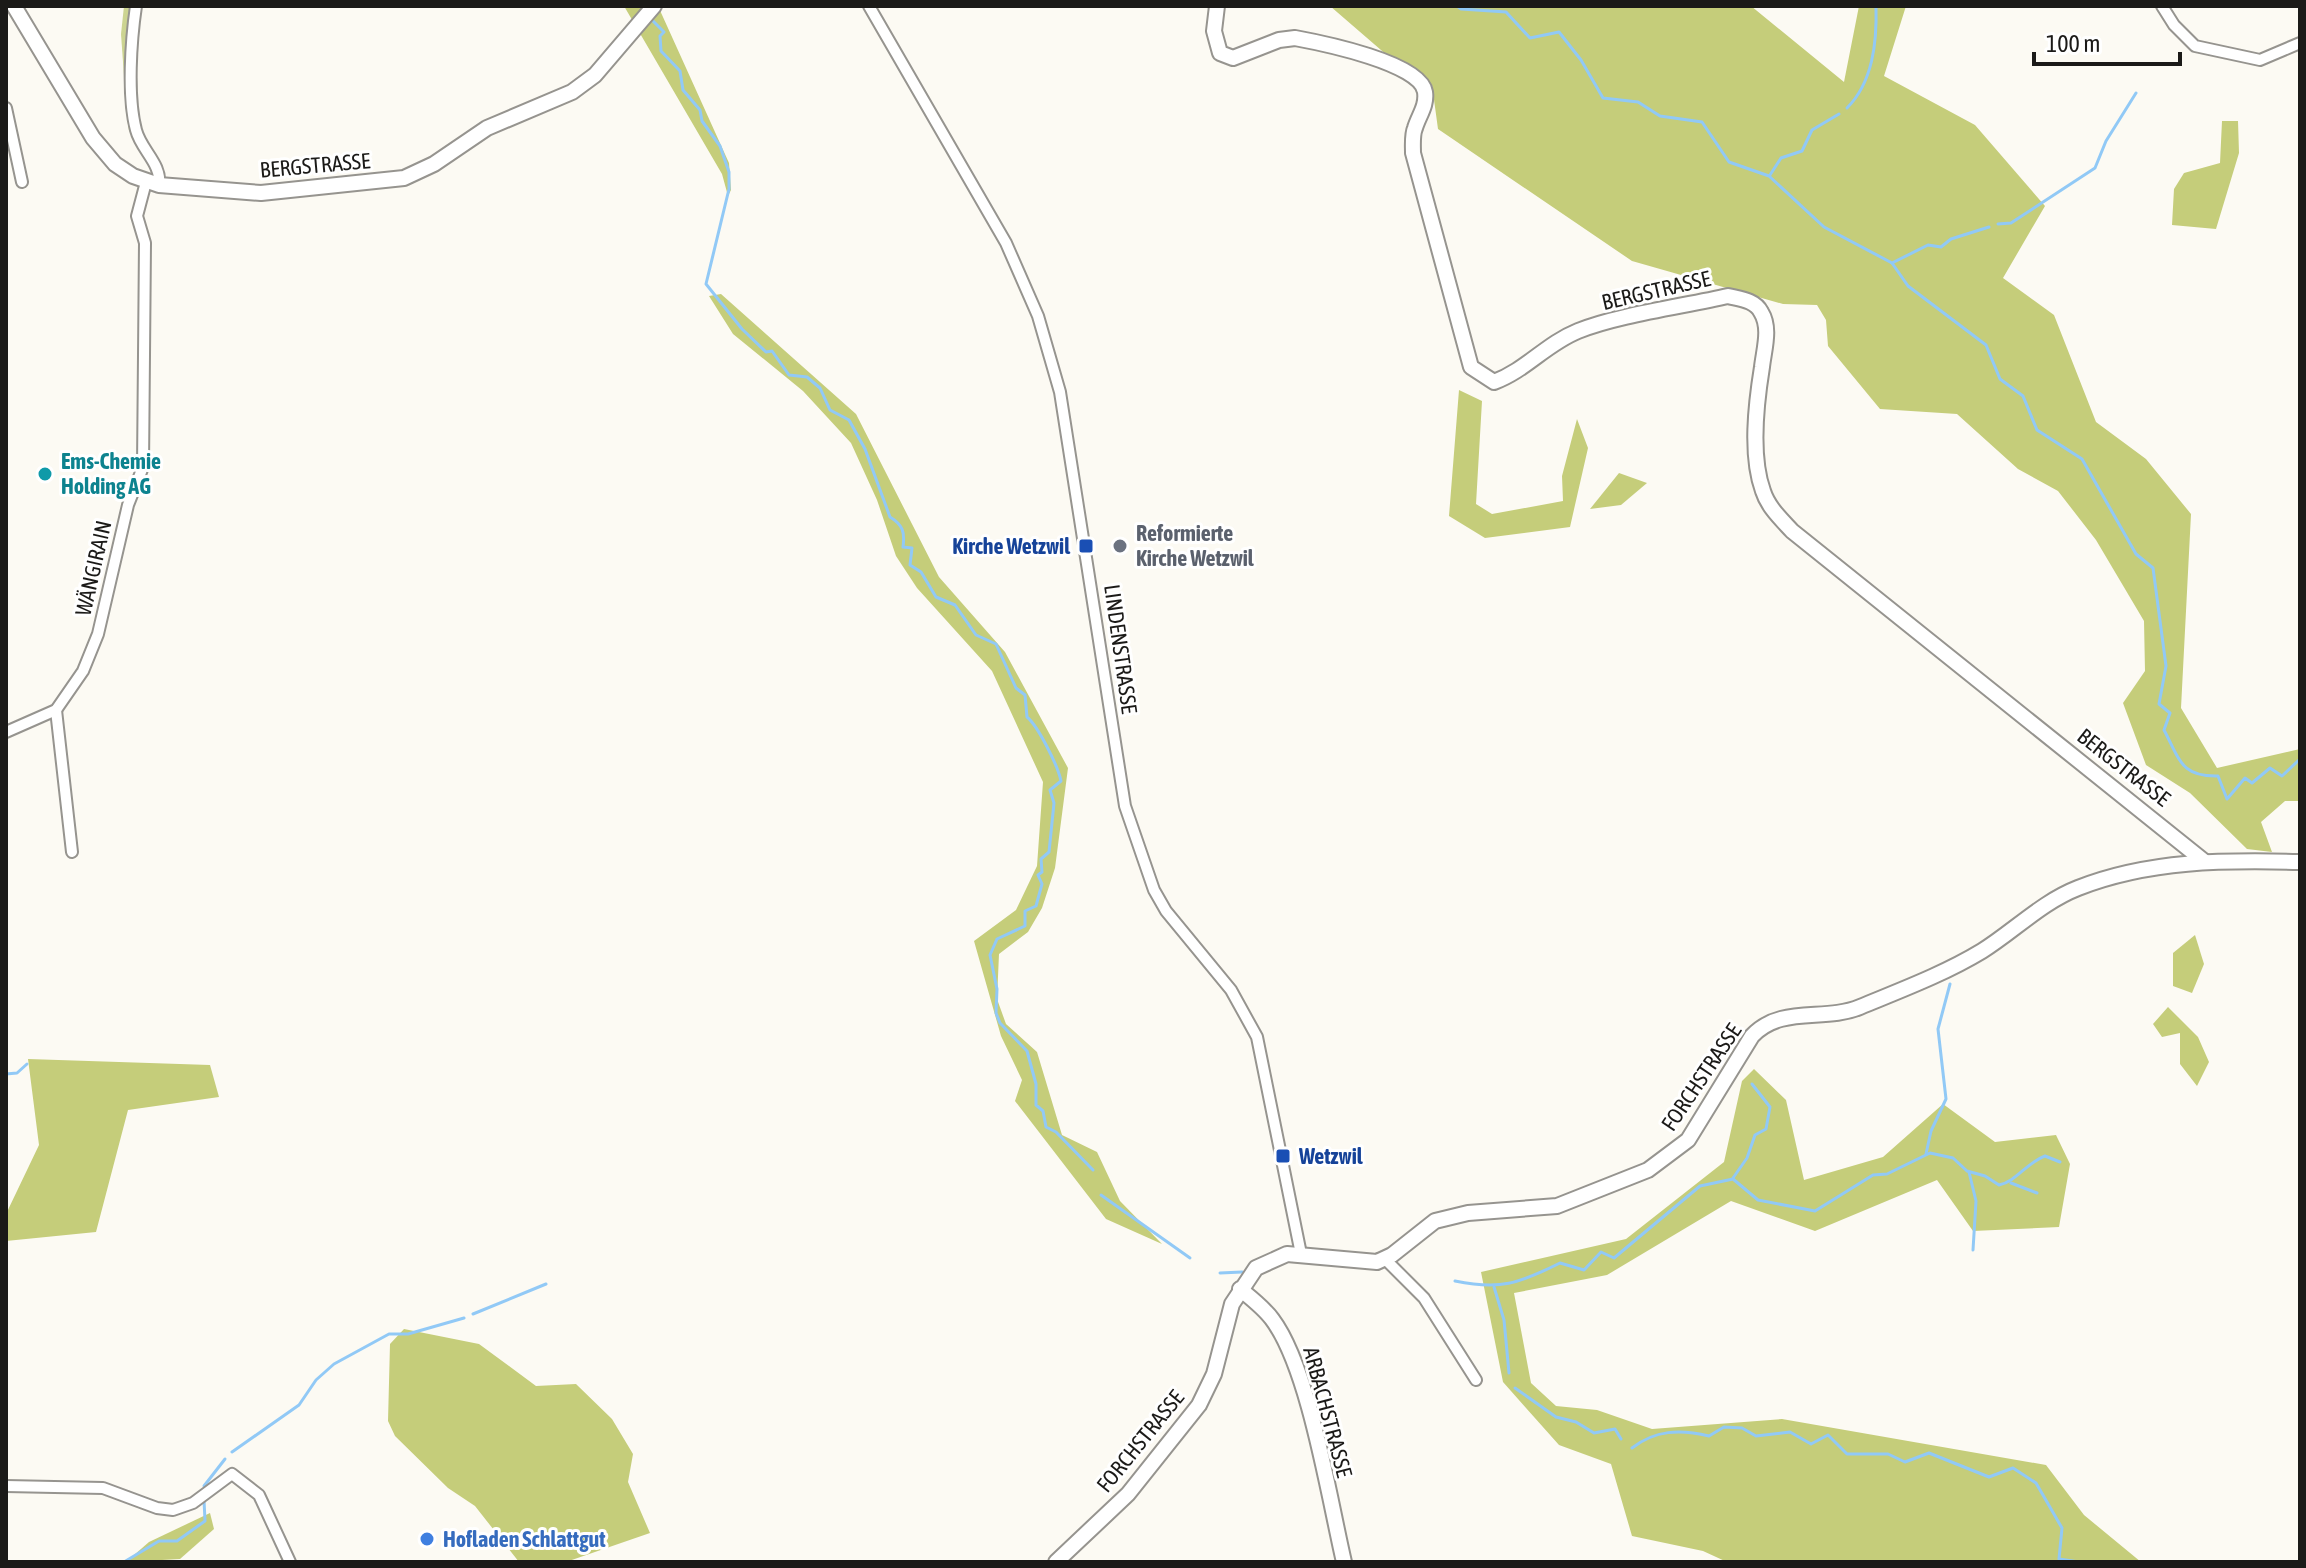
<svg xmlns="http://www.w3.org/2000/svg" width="2306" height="1568" font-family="'Asap Condensed',sans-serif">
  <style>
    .green { fill: #ccd491 }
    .forest { fill: #c5cd7a }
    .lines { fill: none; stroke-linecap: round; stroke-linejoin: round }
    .stream { stroke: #91c9f6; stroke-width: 3 }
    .street-casing { stroke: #96948f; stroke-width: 14 }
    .secondary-casing { stroke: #96948f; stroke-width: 18 }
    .street { stroke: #fff; stroke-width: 10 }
    .secondary { stroke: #fff; stroke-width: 14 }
    .culture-dot { fill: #0f9aa8; stroke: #fff; stroke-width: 3 }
    .transit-dot { fill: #1a4fb4; stroke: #fff; stroke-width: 3 }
    .worship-dot { fill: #6b7280; stroke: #fff; stroke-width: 3 }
    .shop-dot { fill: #3f7fe0; stroke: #fff; stroke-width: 3 }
    .labels { text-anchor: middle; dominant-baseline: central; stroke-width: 6; stroke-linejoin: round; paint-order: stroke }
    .street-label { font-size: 22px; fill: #1b1a18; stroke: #fff }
    .culture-label { font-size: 22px; font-weight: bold; fill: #0d838f; stroke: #fff; text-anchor: start }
    .worship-label { font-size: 22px; font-weight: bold; fill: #5b616d; stroke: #fff; text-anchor: start }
    .transit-label { font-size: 22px; font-weight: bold; fill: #164399; stroke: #fff; text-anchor: end }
    .shop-label { font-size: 22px; font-weight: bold; fill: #366cbe; stroke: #fff; text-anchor: start }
  </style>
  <rect width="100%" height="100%" fill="#fcfaf3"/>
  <path class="green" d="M124 6H132L133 133 129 131 127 118 121 34Z"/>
  <g class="forest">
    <path d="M624 6H658L729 163 731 190 728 196 722 174Z"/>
    <path d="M1330 6H1751L1844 82 1859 6H1906L1884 76 1975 125 2045 206 2003 278 2054 315 2096 422 2146 459 2191 514 2181 708 2217 768 2300 749V801H2285L2261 822 2272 852 2247 849 2190 793 2146 765 2123 703 2145 671 2144 621 2096 540 2058 491 2018 469 1957 414 1880 409 1828 346 1826 320 1817 305 1783 304 1632 261 1438 129 1432 85 1396 63Z"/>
    <path d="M2222 121H2238L2239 153 2216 229 2172 225 2174 189 2184 173 2220 163Z"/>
    <path d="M721 294 856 414 939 577 1005 652 1068 768 1055 868 1042 908 1028 932 999 954 997 999 1006 1024 1037 1052 1062 1135 1097 1152 1120 1201 1162 1244 1106 1219 1015 1101 1022 1080 1001 1036 974 941 1016 910 1037 866 1043 782 992 671 917 588 896 556 877 500 851 443 803 391 733 334 709 296Z"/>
    <path d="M1459 390 1482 401 1476 504 1492 514 1563 501 1562 476 1577 419 1588 448 1570 527 1485 538 1449 516Z"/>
    <path d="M1619 473 1647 483 1621 505 1590 509Z"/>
    <path d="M2195 935 2204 964 2192 993 2173 986V953Z"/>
    <path d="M2168 1007 2198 1037 2209 1062 2197 1086 2180 1064V1033L2162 1037 2153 1024Z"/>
    <path d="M28 1059 210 1065 219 1097 128 1110 96 1232 6 1241V1214L39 1145Z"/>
    <path d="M1754 1069 1786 1100 1804 1180 1883 1157 1943 1104 1995 1142 2056 1135 2070 1164 2059 1227 1973 1231 1937 1180 1815 1231 1731 1201 1607 1275 1514 1293 1531 1383 1556 1406 1597 1410 1652 1429 1782 1419 2046 1465 2084 1515 2141 1562H1727L1703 1551 1632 1536 1611 1464 1559 1445 1503 1382 1481 1272 1626 1239 1724 1162 1742 1081Z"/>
    <path d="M404 1329 479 1344 536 1386 576 1384 612 1419 633 1454 628 1482 650 1533 566 1562H519L475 1506 448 1488 395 1436 388 1421 390 1344Z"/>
    <path d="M210 1513 214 1529 180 1559 126 1562 149 1542Z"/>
  </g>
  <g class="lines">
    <g class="stream">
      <path d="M1457 6 1461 9 1506 12 1530 38 1559 32 1581 60 1603 98 1638 102 1660 116 1702 122 1729 162 1769 176 1824 227 1892 263 1908 286 1986 345 2000 379 2023 396 2037 430 2082 459 2136 554 2153 568 2166 666 2159 704 2170 713 2164 730C2180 760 2181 777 2218 776L2227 799 2245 778 2252 783 2270 768 2282 776 2300 759"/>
      <path d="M650 18 664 32 660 36 661 51 680 71 683 90 700 110 702 121 720 146 729 172V189L706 284 742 329 766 352 772 351 789 375 807 377 820 388 830 410 849 420 865 449 890 517C903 525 905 532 903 547L912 548 910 565 921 572 936 597 955 605 976 635 996 644 1016 688 1025 695 1027 717C1038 726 1058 766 1061 781L1050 790 1054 803 1049 852 1041 859 1042 872 1038 875 1042 884 1036 906 1025 911V926L997 939 990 955 997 989 996 1013 1000 1023 1027 1051 1036 1084V1105L1043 1111 1046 1127 1056 1132 1093 1170"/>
      <path d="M1847 108C1873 82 1877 42 1876 6"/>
      <path d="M1770 175 1781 158 1802 151 1812 130 1839 114"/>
      <path d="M1998 224 2011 223 2095 168 2106 141 2136 93"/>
      <path d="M1892 263 1928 245 1941 247 1951 239 1989 227"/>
      <path d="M6 1074 17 1073 27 1064"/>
      <path d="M1926 1154 1931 1131 1946 1099 1938 1029 1950 984"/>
      <path d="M1969 1172 1976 1201 1973 1250"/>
      <path d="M1733 1178 1747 1158 1755 1135 1766 1129 1770 1107 1752 1084"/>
      <path d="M2011 1183 2037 1193"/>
      <path d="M1101 1195 1190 1258"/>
      <path d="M1220 1273 1242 1272"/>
      <path d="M1455 1281C1500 1290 1518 1284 1560 1263L1584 1270 1601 1252 1614 1258 1700 1186 1733 1179 1758 1200 1815 1211 1873 1175 1887 1174 1930 1153 1953 1158 1967 1171 1985 1176 1999 1185C2017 1181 2026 1163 2045 1156L2060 1162"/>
      <path d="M1494 1287 1504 1320 1509 1373"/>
      <path d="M473 1314 546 1284"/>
      <path d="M1515 1388 1556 1417 1576 1422 1594 1433 1615 1429 1621 1439"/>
      <path d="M1632 1448C1655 1430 1680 1429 1709 1436L1724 1427 1742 1428 1756 1436 1790 1432 1811 1444 1828 1435 1847 1454H1888L1905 1462 1929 1453 1989 1477 2013 1468 2036 1483 2062 1528 2059 1559 2079 1562"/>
      <path d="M232 1452 299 1405 316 1380 334 1364 389 1334H408L464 1318"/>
      <path d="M204 1486 225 1459"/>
      <path d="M124 1562 159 1541H177L205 1521 204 1500"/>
    </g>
    <g class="street-casing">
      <g id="street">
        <path d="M136 6C131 40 127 96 136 130 141 150 162 164 159 185"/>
        <path d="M869 6 1006 243 1038 316 1060 392 1125 806 1154 890 1166 911 1231 990 1257 1037 1301 1254"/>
        <path d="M2162 6 2174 25 2195 46 2260 60 2300 43"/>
        <path d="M6 108 22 182"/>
        <path d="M56 710 72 852"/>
        <path d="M6 732 56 710 83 671 98 634 128 505 143 467 145 243 137 216 146 182"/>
        <path d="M1385 1259 1424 1298 1476 1380"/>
        <path d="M6 1486 103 1488 157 1508 173 1510 193 1503 232 1474 259 1495 290 1562"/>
      </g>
    </g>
    <g class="secondary-casing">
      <g id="secondary">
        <path d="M14 6 93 138 115 164 133 176 159 185 261 193 404 178 434 164 487 128 572 92 595 75 654 6"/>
        <path d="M1217 6 1214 31 1220 53 1233 58 1279 40 1295 38C1322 43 1421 63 1425 92 1427 106 1419 115 1415 128 1412 135 1413 145 1413 153L1471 367 1494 382C1526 370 1546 344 1578 331 1617 315 1685 306 1728 296 1740 299 1755 300 1761 312 1771 328 1764 349 1762 367 1756 404 1750 455 1763 491 1768 507 1781 519 1792 531L2205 862"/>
        <path d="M1240 1289C1251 1298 1264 1308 1272 1319 1309 1368 1329 1498 1344 1562"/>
        <path d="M1056 1562 1128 1494 1199 1405 1214 1374 1232 1304 1256 1268 1287 1254 1377 1262 1392 1255 1435 1221 1468 1213 1557 1206 1648 1170 1688 1140 1752 1036C1781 1005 1824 1022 1860 1007 1901 990 1944 974 1982 951 2014 931 2042 902 2078 888 2149 860 2225 860 2300 862"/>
      </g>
    </g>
    <use href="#street" class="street"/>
    <use href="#secondary" class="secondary"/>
  </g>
  <circle class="culture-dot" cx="45" cy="474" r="8"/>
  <g class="transit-dot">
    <rect x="1078" y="538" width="16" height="16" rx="4"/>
    <rect x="1275" y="1148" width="16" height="16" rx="4"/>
  </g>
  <circle class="worship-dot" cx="1120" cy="546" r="8"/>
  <circle class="shop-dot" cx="427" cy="1539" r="8"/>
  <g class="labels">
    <g class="street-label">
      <text transform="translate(315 165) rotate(-5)">BERGSTRASSE</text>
      <text transform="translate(1656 290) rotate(-13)">BERGSTRASSE</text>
      <text transform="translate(93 568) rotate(-77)">WÄNGIRAIN</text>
      <text transform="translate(1121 649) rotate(82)">LINDENSTRASSE</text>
      <text transform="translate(2124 767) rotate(38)">BERGSTRASSE</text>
      <text transform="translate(1701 1077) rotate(-56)">FORCHSTRASSE</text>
      <text transform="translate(1328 1412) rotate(75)">ARBACHSTRASSE</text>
      <text transform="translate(1140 1441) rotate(-51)">FORCHSTRASSE</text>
    </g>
    <g class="culture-label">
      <text x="61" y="461">Ems-Chemie<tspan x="61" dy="25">Holding AG</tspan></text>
    </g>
    <g class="worship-label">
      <text x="1136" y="533">Reformierte<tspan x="1136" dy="25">Kirche Wetzwil</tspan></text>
    </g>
    <g class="transit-label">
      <text x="1070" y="546">Kirche Wetzwil</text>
      <text x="1299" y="1156" text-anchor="start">Wetzwil</text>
    </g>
    <g class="shop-label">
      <text x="443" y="1539">Hofladen Schlattgut</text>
    </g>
  </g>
  <rect width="2306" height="1568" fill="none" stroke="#1b1a18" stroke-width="16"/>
  <path d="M2034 52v12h146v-12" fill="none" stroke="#1b1a18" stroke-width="4"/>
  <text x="2046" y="52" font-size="24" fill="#1b1a18" stroke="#ffffff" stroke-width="6" paint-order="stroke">100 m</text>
</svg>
